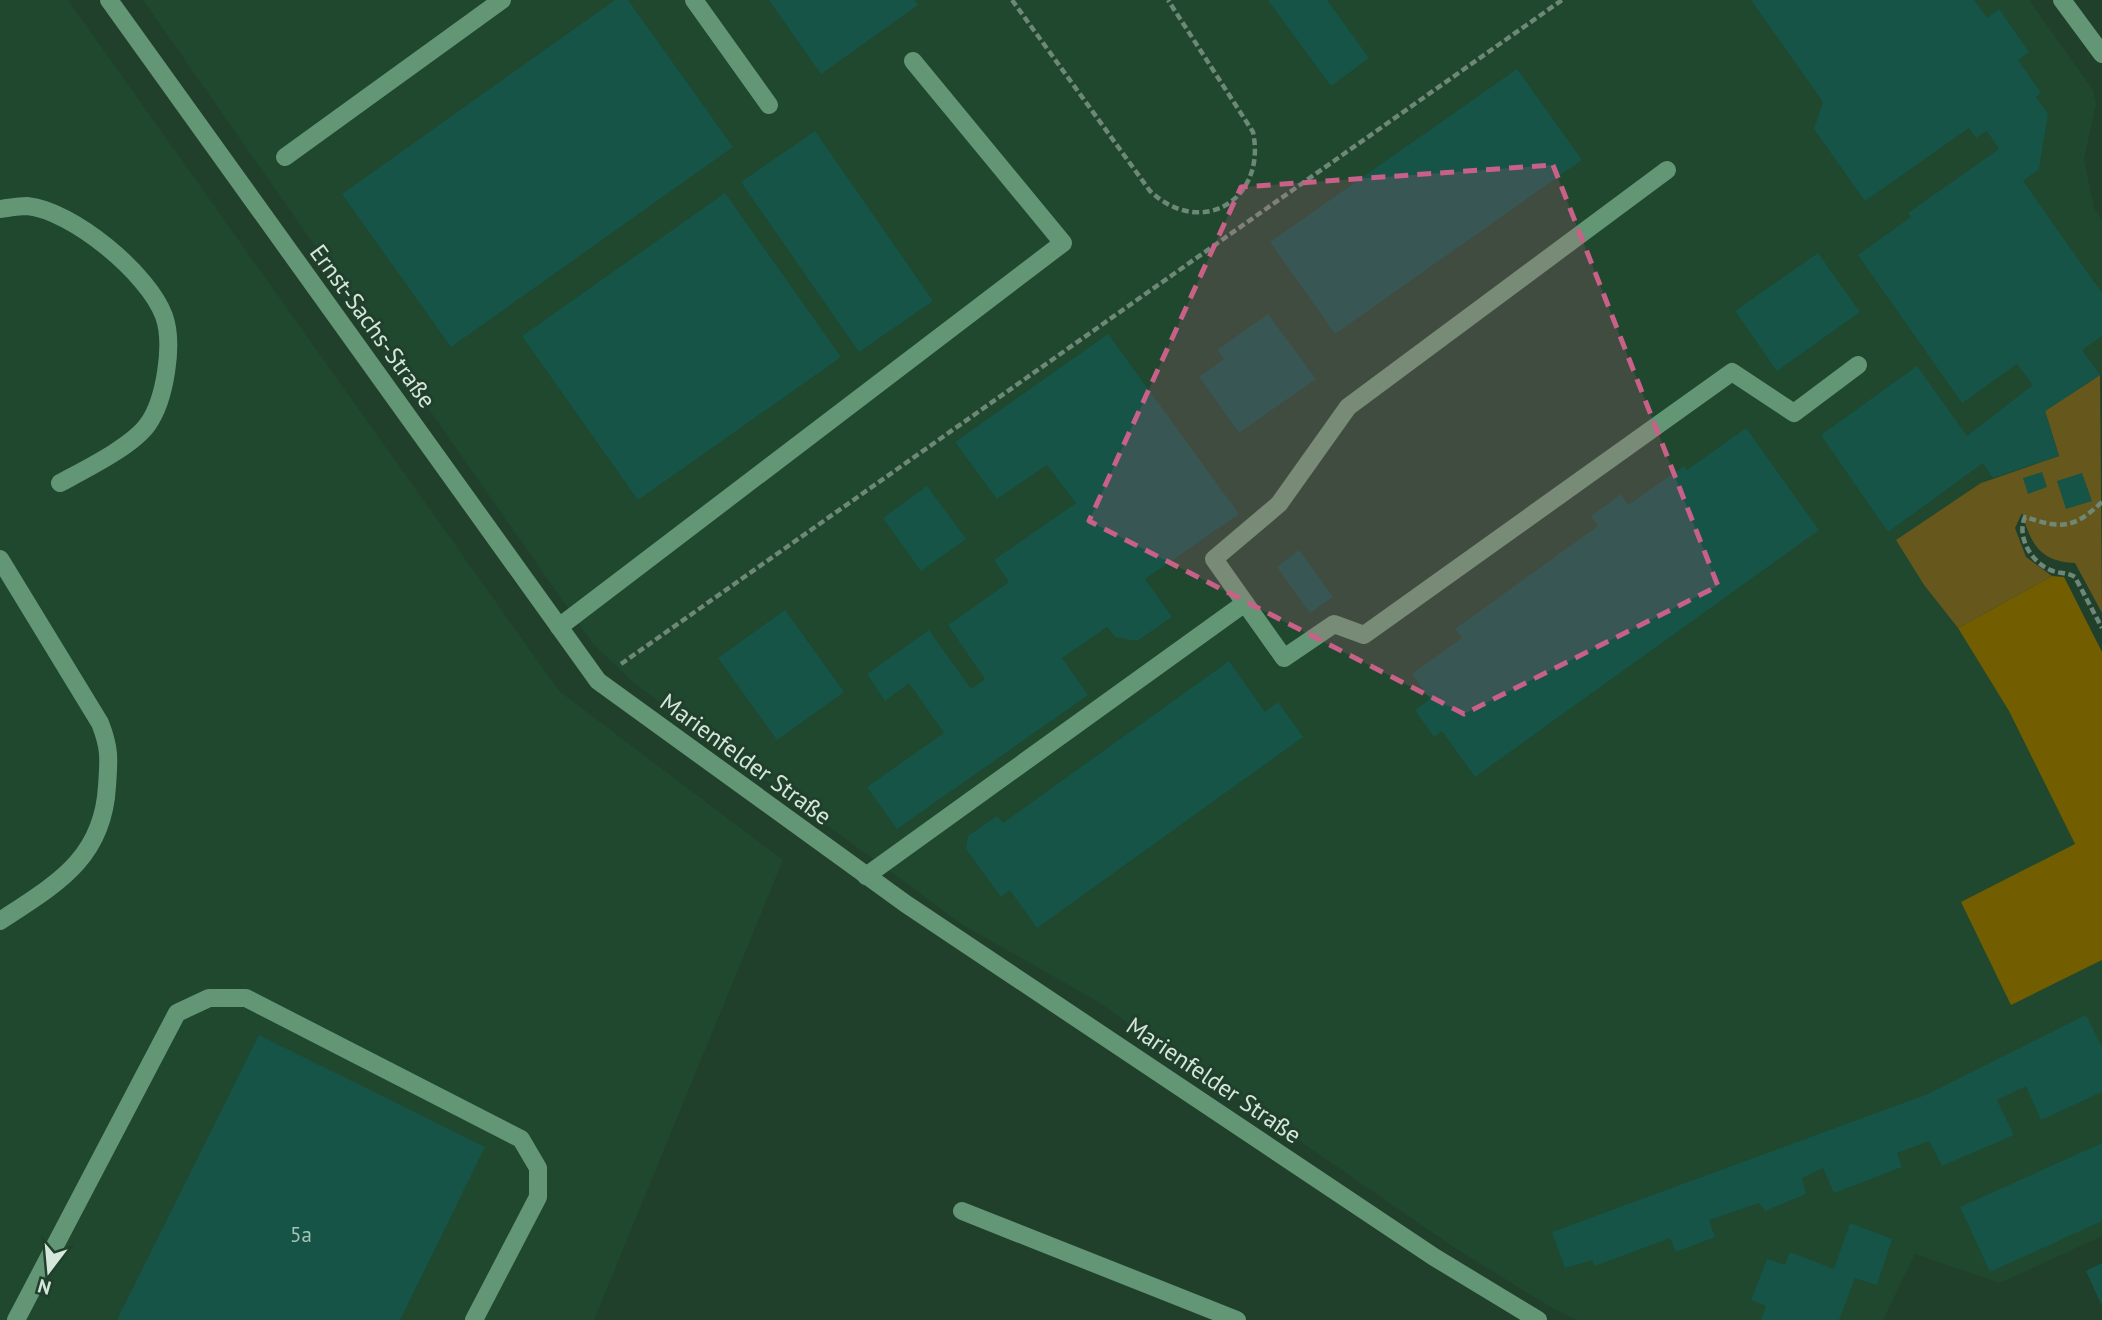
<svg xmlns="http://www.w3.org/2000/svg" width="2102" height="1320" font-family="'PT Sans',sans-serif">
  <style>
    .built { fill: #1f482f }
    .green { fill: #66571d }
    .forest { fill: #725e00 }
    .building { fill: #155446 }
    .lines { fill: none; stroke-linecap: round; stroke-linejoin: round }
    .path { stroke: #6e8877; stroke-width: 4.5; stroke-dasharray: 7 3.5; stroke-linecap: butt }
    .minor { stroke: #639674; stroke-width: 18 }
    .marked { fill: #c96087; fill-opacity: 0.2; stroke: #c96087; stroke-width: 5; stroke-dasharray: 14 9; stroke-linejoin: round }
    .labels { text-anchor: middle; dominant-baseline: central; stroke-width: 6; stroke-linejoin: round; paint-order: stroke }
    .number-label { font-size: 21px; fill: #a5c2b5 }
    .street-label { font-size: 24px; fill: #d5e7da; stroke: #20402c }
  </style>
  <rect width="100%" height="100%" fill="#20402c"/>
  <g class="built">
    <path d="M0 0H68L559 691 783 860 594 1320H0Z"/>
    <path d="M143 0H2029L2093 90 2096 104 2084 159 2094 208 2102 220V374L2045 411 2059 456 1993 478 1896 540 1924 585 1958 628 2009 711 2075 844 2011 1004 2102 960V1236L2000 1283 1915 1254 1883 1320H1577L1547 1305 1452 1246 1095 1000 963 925 635 684 593 644Z"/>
  </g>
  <path class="green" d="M2100 375 2102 613 2075 563C2040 562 2031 544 2022 513L2015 528 2026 557 2052 576 1958 628 1924 585 1896 540 1981 483 2059 456 2045 411Z"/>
  <path class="forest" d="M2052 576 2064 577 2102 652V960L2011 1005 1961 902 2075 844 2009 711 1958 628Z"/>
  <g class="building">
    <path d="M615 0H628L733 147 451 347 342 194Z"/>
    <path d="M769 0H914L918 5 821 74Z"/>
    <path d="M1268 0H1327L1369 58 1331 86Z"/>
    <path d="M1751 0H1974L1987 18 1999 9 2029 52 2018 60 2041 93 2036 97 2048 114 2039 169 2023 181 2102 293V336L2082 350 2100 375 2045 411 2059 456 1993 478 1983 463 1888 532 1821 435 1917 366 1967 436 2033 385 2017 364 1962 403 1858 255 1911 217 1908 213 1999 149 1987 131 1976 138 1969 128 1865 201 1814 129 1823 102Z"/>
    <path d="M1517 69 1582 160 1335 334 1270 242Z"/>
    <path d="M815 131 933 301 859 352 741 182Z"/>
    <path d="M725 193 841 357 638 500 522 336Z"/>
    <path d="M1818 253 1860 312 1777 371 1735 311Z"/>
    <path d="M1268 314 1316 379 1239 433 1199 377 1224 359 1217 350Z"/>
    <path d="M1108 334 1239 514 1145 579 1172 617 1137 641 1115 637 1107 627 1062 658 1088 695 897 829 867 787 944 733 909 683 885 701 867 674 929 630 971 689 985 679 948 625 1009 582 994 560 1076 503 1047 465 997 499 955 442Z"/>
    <path d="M1746 428 1819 530 1475 777 1442 731 1434 737 1415 710 1430 699 1412 674 1462 638 1455 629 1598 526 1591 516 1621 494 1628 505 1684 466 1687 470Z"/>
    <path d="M2042 472 2047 487 2028 494 2023 478Z"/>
    <path d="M2082 473 2092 501 2066 509 2057 481Z"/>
    <path d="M927 486 966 539 921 571 883 518Z"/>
    <path d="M1299 550 1333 597 1310 613 1277 567Z"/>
    <path d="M785 610 844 692 777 740 718 658Z"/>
    <path d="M1229 661 1265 712 1278 702 1303 737 1037 928 1010 890 1001 897 966 849 968 836 997 816 1003 823Z"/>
    <path d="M2086 1015 2102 1047V1092L2041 1120 2026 1086 1997 1100 2014 1135 1942 1166 1929 1141 1897 1153 1902 1167 1834 1193 1823 1168 1802 1178 1806 1194 1765 1211 1759 1203 1709 1220 1715 1237 1676 1252 1670 1238 1595 1266 1592 1260 1565 1268 1552 1232 1928 1094Z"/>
    <path d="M259 1035 485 1147 400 1320H117Z"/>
    <path d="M2102 1143V1221L1990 1272 1960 1207Z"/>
    <path d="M1850 1223 1892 1239 1877 1285 1855 1278 1839 1320H1761L1766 1306 1751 1300 1767 1259 1785 1265 1790 1252 1834 1269Z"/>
    <path d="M2102 1263V1306L2086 1271Z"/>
  </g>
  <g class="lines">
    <g class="path">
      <path d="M1012 0 1150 191C1201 239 1267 200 1253 132L1168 0"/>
      <path d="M2102 502C2073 529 2062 529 2025 517 2016 537 2032 564 2053 571 2061 574 2067 572 2075 577L2102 628"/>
      <path d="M621 664 1562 0"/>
    </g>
    <g class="minor">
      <path d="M109 0 598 681 906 904 1434 1257 1538 1320"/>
      <path d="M694 0 769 105"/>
      <path d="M2062 0 2102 54"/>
      <path d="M285 157 502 0"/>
      <path d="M0 209C8 208 18 206 27 206 72 210 149 274 164 316 174 344 165 400 148 424 133 446 84 470 60 483"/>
      <path d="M0 559 100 723C110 748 109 759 107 786 103 859 56 884 0 921"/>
      <path d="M1245 603 1214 559 1279 504 1348 407 1667 170"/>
      <path d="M559 627 1063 243 913 61"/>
      <path d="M866 876 1245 603 1284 658 1334 624 1364 635 1732 372 1794 413 1858 365"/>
      <path d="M962 1211 1237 1320"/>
      <path d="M16 1320 177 1013 209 998H246L521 1139 538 1168V1197L474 1320"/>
    </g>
  </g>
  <path class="marked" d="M1553 165 1718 586 1464 714 1089 521 1241 187Z"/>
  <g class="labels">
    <g class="number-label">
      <text x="301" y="1234">5a</text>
    </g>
    <g class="street-label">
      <text transform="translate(373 326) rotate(54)">Ernst-Sachs-Straße</text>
      <text transform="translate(746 759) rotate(36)">Marienfelder Straße</text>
      <text transform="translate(1214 1080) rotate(34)">Marienfelder Straße</text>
    </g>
  </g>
  <g transform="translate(49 1271) rotate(196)" stroke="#20402c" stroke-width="5" paint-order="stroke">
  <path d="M0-5L12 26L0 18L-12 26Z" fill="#d5e7da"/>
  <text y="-10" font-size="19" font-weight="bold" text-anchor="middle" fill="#d5e7da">N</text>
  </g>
</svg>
